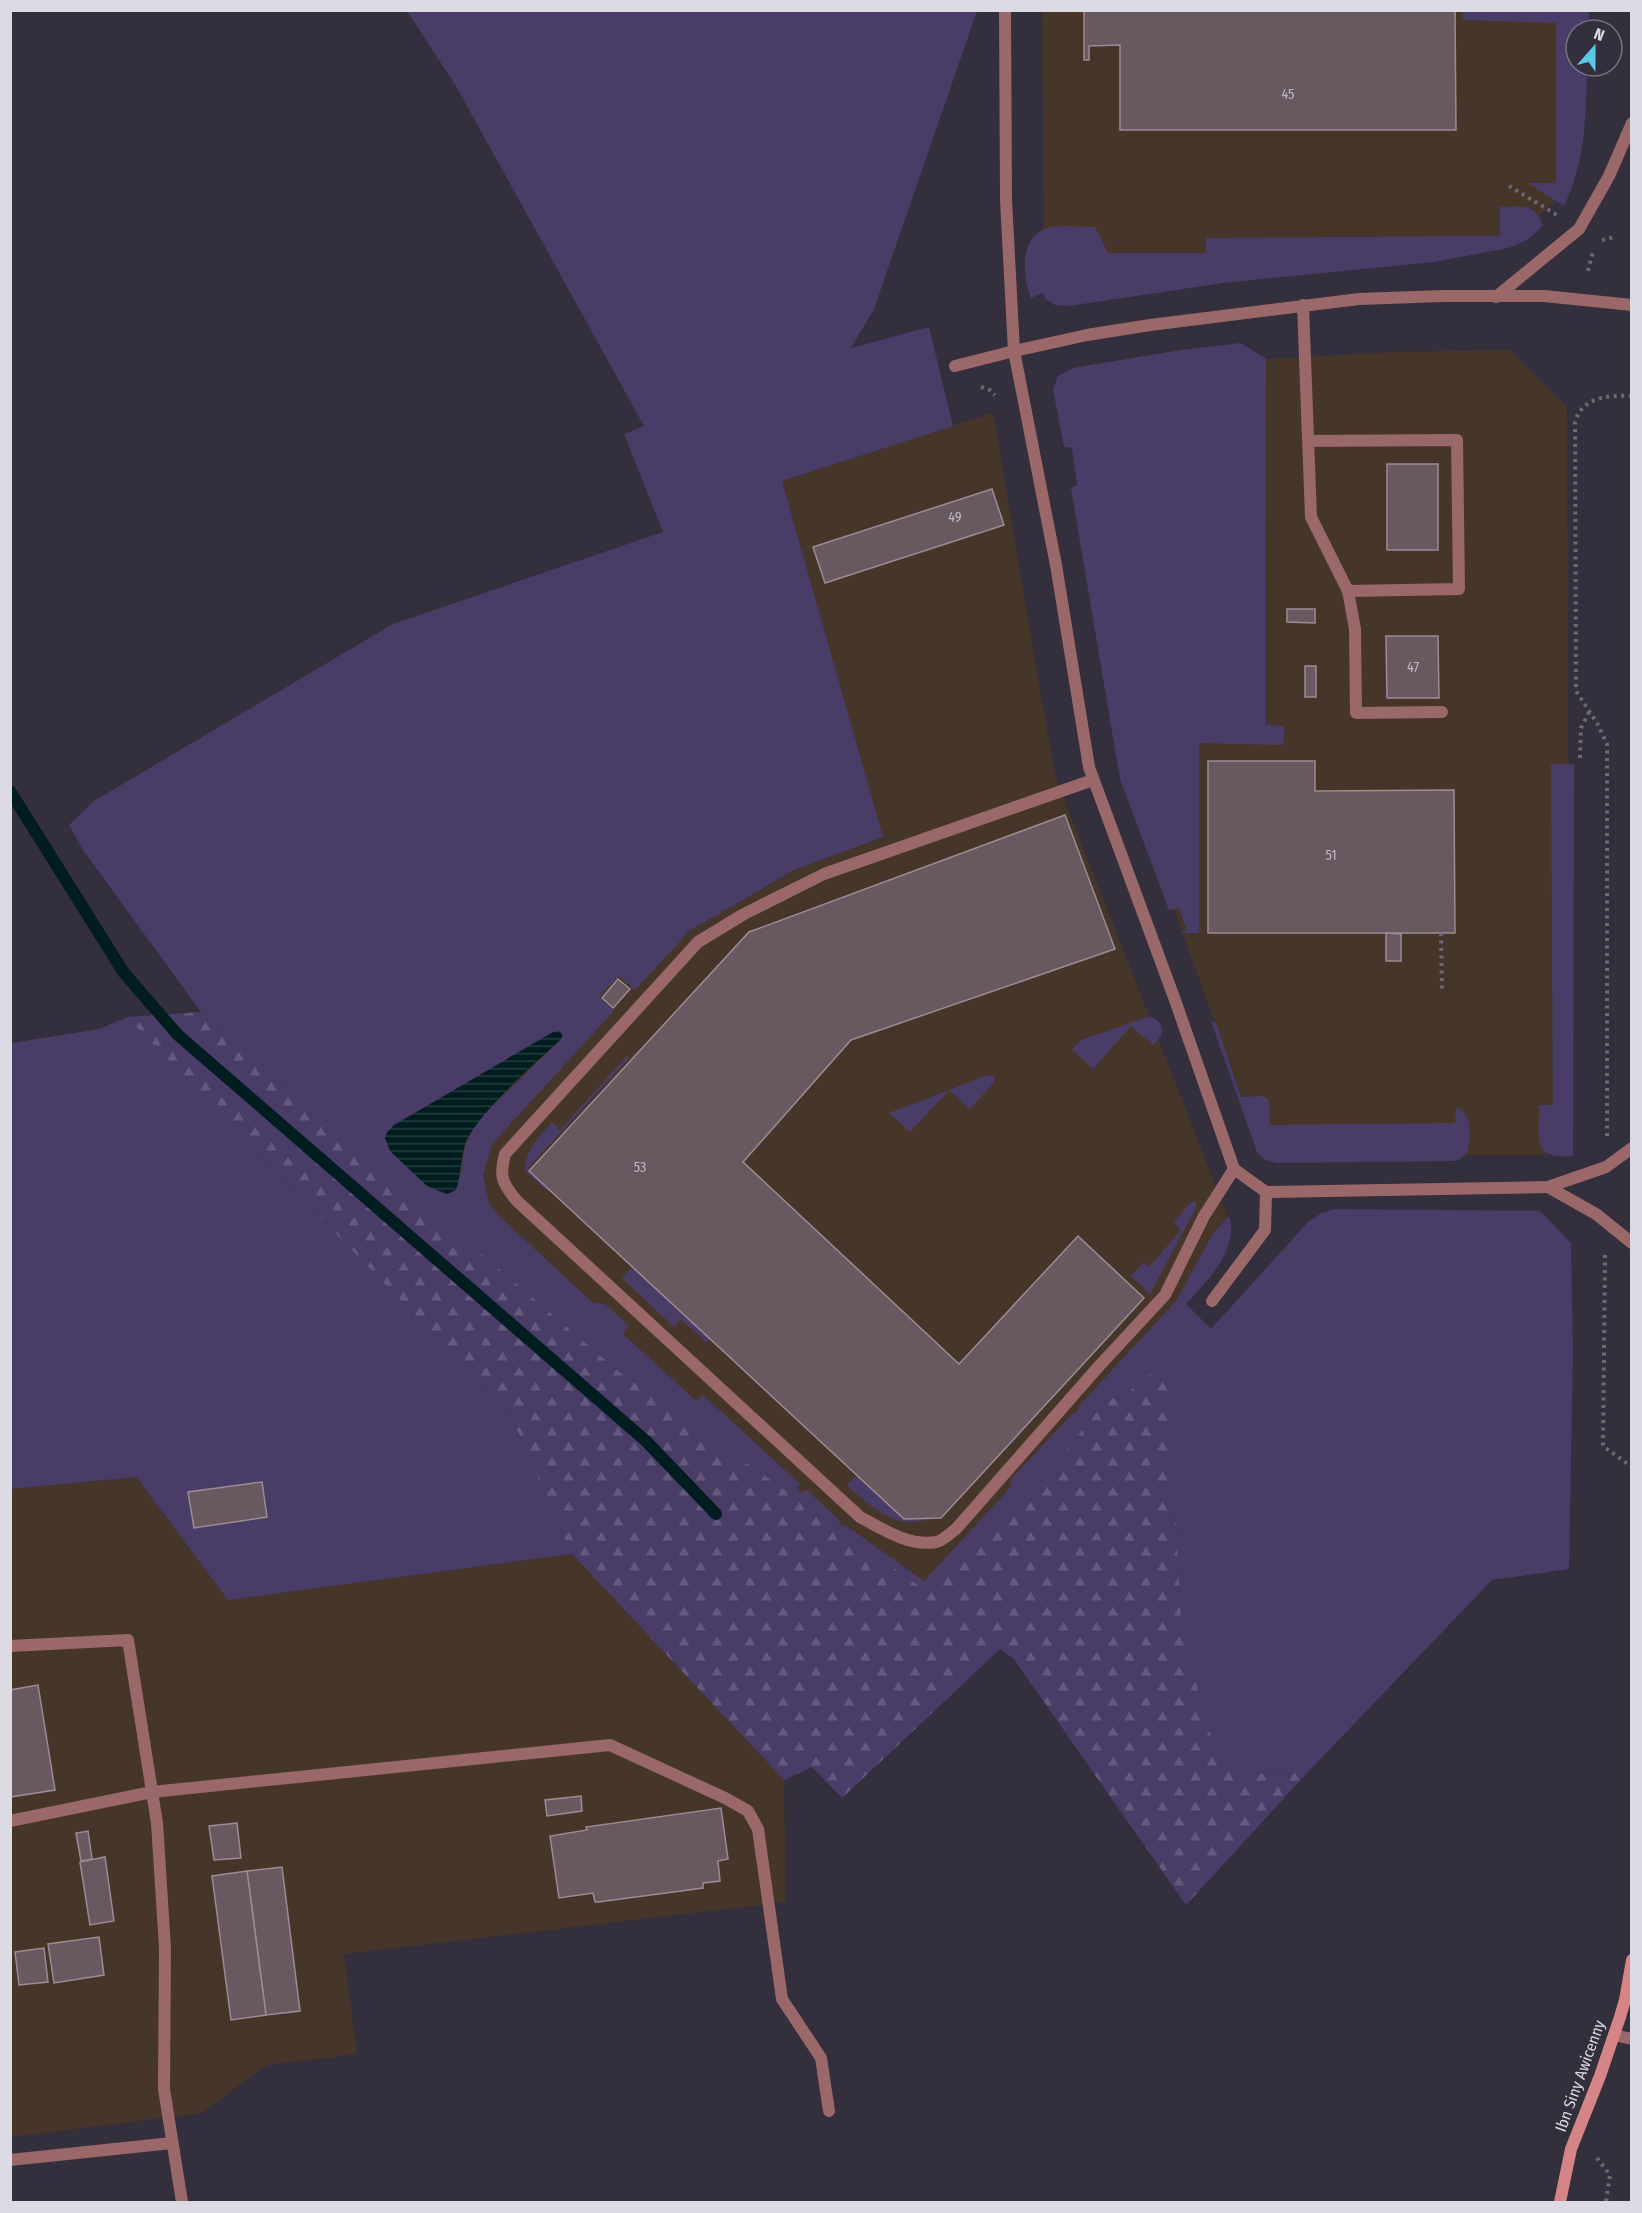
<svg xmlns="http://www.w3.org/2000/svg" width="1642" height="2213" font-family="'Fira Sans Condensed',sans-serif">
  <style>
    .commercial { fill: #46362a }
    .green { fill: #493d68; fill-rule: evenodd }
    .forest { fill: url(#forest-firs) }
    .water { fill: url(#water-rules) }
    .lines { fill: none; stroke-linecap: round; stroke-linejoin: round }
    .stream { stroke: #011d1f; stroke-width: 12 }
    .building { fill: #685860; stroke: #9c8b94; stroke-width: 1.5 }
    .path { stroke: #6c6975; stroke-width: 4; stroke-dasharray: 3 4.5; stroke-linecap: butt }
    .lane { stroke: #9a6868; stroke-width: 12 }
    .street { stroke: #9a6868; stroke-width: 12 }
    .secondary { stroke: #d58585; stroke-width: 12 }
    .labels { text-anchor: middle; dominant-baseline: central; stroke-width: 5; stroke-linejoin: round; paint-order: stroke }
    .number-label { font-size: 14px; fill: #bfbac2 }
    .street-label { font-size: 16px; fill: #dcdae3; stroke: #332f3d }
  </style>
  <defs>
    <pattern id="forest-firs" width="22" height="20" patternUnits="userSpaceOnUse" patternTransform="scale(1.5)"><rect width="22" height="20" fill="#493d68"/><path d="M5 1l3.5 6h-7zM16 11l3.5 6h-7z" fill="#63587d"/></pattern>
    <pattern id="water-rules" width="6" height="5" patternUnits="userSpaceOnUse" patternTransform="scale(1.5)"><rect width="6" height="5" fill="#011d1f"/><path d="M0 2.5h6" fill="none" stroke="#253d3f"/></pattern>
  </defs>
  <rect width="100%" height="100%" fill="#332f3d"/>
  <g class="commercial">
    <path d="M1042 11H1565L1564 191 1507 247 1044 294Z"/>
    <path d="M1510 350 1567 407 1570 1129 1543 1155 1263 1156 1118 754 1267 726 1266 359 1396 352Z"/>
    <path d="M993 413 1055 776 1228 1217 1213 1233 1177 1301 929 1593 618 1371 341 1134 794 870 883 837 782 481Z"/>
    <path d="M136 1477 228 1600 572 1554 784 1780 786 1902 344 1954 357 2054 266 2065 202 2113 11 2137 10 1489Z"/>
  </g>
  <g class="green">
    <path d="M407 11H977L874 309 851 348 929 327 953 426 782 481 883 837 794 870 684 934 685 936 635 990 619 976 599 997 614 1011 492 1144 483 1175 489 1203 498 1215 593 1303 605 1304 629 1326 623 1334 696 1401 703 1395 800 1484 797 1488 802 1493 806 1489 840 1521 839 1522 843 1526 845 1525 924 1581 1011 1487 1012 1478 1074 1412 1076 1413 1079 1409 1078 1407 1176 1301 1213 1233 1228 1217 1230 1218C1237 1254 1207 1280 1186 1304L1211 1329 1309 1221 1322 1213 1335 1209 1540 1211 1571 1243 1573 1352 1569 1569 1492 1580 1307 1773 1250 1774 1213 1742 1182 1634 1167 1361 1127 1393 1105 1401 1041 1482 929 1593 618 1371 201 1012 83 850 69 825 94 801 393 624 663 532 624 434 644 426 456 86ZM557 1043 478 1120 465 1145 460 1178 387 1144V1132Z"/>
    <path d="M1463 11H1589L1588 30H1576V66H1587C1586 114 1586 162 1564 206L1528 183H1556V23L1463 20Z"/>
    <path d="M1500 207C1522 207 1535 202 1543 226L1527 240 1508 248 1434 262 1223 283 1069 306 1055 305 1047 300 1042 293 1031 298C1022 276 1019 236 1048 228 1062 224 1080 227 1095 227L1108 253H1206V238L1500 236Z"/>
    <path d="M1241 343 1266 359V725L1285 726 1283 745 1199 743V933H1180L1187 930 1179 908 1169 910 1120 779 1071 488 1077 485 1072 448 1064 447 1053 389 1058 376 1073 368 1181 350Z"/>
    <path d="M1551 764H1574L1573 1156C1530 1160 1540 1138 1539 1105H1553Z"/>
    <path d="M127 1017 510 1414 572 1554 228 1600 136 1477 11 1489V1043L100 1029Z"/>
    <path d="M1147 1017C1157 1017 1160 1022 1163 1031L1159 1039 1153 1045 1131 1026 1093 1069 1072 1050 1081 1040Z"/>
    <path d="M1211 1021 1216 1023 1241 1097 1263 1096 1269 1100 1270 1125 1455 1123 1456 1107C1473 1113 1470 1136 1468 1151L1461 1159 1454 1161 1276 1163 1264 1159 1257 1152Z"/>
    <path d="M627 1056 629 1058 528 1168 548 1187 546 1190 525 1171C525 1150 539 1137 552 1122L560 1130Z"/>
    <path d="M988 1075 995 1076 993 1084 969 1109 949 1090 910 1132 889 1113Z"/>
    <path d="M1192 1201 1196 1202V1208L1150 1294 1131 1276 1144 1262 1149 1267 1181 1230 1174 1222Z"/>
    <path d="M632 1267 710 1339 706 1342 681 1319 674 1327 622 1278Z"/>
    <path d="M857 1475 941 1518C930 1519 918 1522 907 1522 887 1521 861 1499 847 1485Z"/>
  </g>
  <path class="forest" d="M201 1012 618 1371 929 1593 1041 1482 1105 1401 1127 1393 1167 1360 1182 1634 1213 1742 1250 1774 1307 1773 1186 1905 1014 1659 1000 1649 842 1798 812 1767 784 1780 572 1554 510 1414 127 1017Z"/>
  <path class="water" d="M559 1031 562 1034V1038L557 1043C533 1065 474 1117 465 1145 460 1160 461 1176 456 1190L447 1194 427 1186 390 1151 385 1138 387 1132 394 1125 553 1032Z"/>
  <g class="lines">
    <path class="stream" d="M10 791 124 973 178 1035 646 1441 716 1514"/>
  </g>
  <g class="building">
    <path d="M1084 10H1455L1456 130H1120V45L1089 46V60H1084Z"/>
    <rect x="1387" y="464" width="51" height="86"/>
    <path d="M992 489 1004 525 825 583 813 547Z"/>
    <path d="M1287 609H1315V623L1287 622Z"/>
    <path d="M1386 636H1438L1439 698H1387Z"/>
    <rect x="1305" y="666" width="11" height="31"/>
    <path d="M1208 761H1315V791L1454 790 1455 933H1208Z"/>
    <path d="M1065 815 1115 949 851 1040 743 1162 959 1364 1078 1236 1144 1298 941 1518 904 1519 529 1171 749 932Z"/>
    <path d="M1386 933 1401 934V961H1386Z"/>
    <path d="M618 979 630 989 613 1008 602 998Z"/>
    <path d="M262 1482 267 1517 194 1528 188 1492Z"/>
    <path d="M38 1685 55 1790 10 1797V1690Z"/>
    <path d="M581 1796 582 1811 547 1816 545 1800Z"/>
    <path d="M721 1808 728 1859 718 1861 720 1881 703 1883V1888L598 1902H595L593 1893 559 1898 550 1836 587 1830 586 1827Z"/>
    <path d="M237 1823 241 1858 214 1860 209 1826Z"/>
    <path d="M88 1831 92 1859 81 1861 76 1833Z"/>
    <path d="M105 1857 114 1921 90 1925 80 1862Z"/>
    <path d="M282 1867 300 2011 266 2015 247 1871Z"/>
    <path d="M247 1871 266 2015 231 2020 212 1876Z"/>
    <path d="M99 1937 104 1975 54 1983 48 1944Z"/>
    <path d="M44 1948 48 1982 19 1985 15 1952Z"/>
  </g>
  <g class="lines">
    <g class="path">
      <path d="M1509 186 1557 215"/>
      <path d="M1602 240 1615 237"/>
      <path d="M1588 271 1593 251"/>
      <path d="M981 387 990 390 995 395"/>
      <path d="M1580 758 1581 728 1589 712"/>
      <path d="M1441 933 1442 991"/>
      <path d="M1607 1136V744L1597 723 1576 691 1575 422C1582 397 1608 395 1632 396"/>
      <path d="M1605 1255 1603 1446 1632 1467"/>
      <path d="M1597 2158 1610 2175 1606 2202"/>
    </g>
    <g class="lane">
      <path d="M1303 305 1311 517 1348 591 1459 589 1457 440 1309 441"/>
      <path d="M955 366 1014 351 1006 200 1005 10"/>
      <path d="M1348 591 1355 629 1356 713 1442 712"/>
      <path d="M1093 780 824 874 744 914 698 942 505 1154C499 1177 502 1183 517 1201L860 1517C882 1529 910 1547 936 1542 943 1541 950 1533 956 1529L1100 1365 1165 1295 1204 1216 1234 1169"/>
      <path d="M1212 1301 1265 1230 1266 1192"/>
      <path d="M10 1646 128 1640 157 1823 165 1948 164 2089 182 2202"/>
      <path d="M10 1821 152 1792 610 1745 725 1798 748 1811 758 1829 782 1999 821 2058 829 2111"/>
      <path d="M10 2160 172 2143"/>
    </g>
    <g class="street">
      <path d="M1496 297 1579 229 1609 176 1632 123"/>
      <path d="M1632 305 1544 296H1443L1359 299 1150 325 1087 335 1014 351 1056 565 1089 767 1175 1000 1234 1169 1266 1192 1548 1187 1606 1167 1632 1148"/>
      <path d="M1548 1187 1596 1214 1632 1243"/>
      <path d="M1614 2035 1632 2039"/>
    </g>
    <path class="secondary" d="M1560 2202 1571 2149 1600 2076 1620 2017 1625 2000 1632 1960"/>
  </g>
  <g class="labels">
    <g class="number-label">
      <text x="1288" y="94">45</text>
      <text x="955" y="517">49</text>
      <text x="1413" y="667">47</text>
      <text x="1331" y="855">51</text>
      <text x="640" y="1167">53</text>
    </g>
    <g class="street-label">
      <text transform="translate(1580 2076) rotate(-70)">Ibn Siny Awicenny</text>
    </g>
  </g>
  <rect width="1642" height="2213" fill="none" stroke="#dcdae3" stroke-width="24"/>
  <g transform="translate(1594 48) rotate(21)"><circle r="28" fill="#332f3d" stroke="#77737f" stroke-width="1.5"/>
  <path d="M0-4.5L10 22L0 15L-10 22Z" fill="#5bc8e6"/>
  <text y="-9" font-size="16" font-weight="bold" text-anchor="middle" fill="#dcdae3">N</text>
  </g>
</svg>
